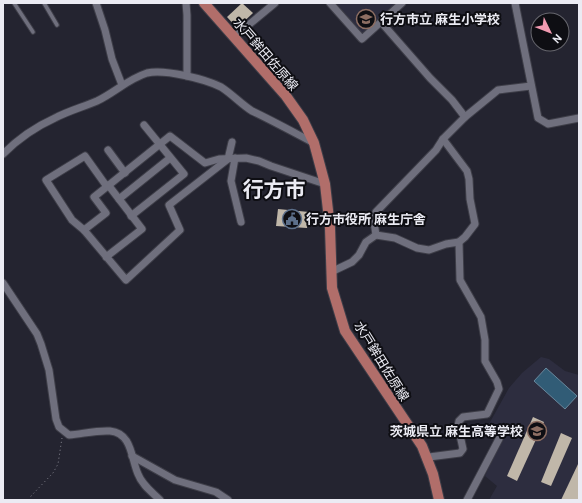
<svg xmlns="http://www.w3.org/2000/svg" width="582" height="503" font-family="Cabin,'Noto Sans JP',sans-serif">
  <style>
    .built { fill: #2d2d3f }
    .water { fill: #315c76; stroke: #69879c }
    .building { fill: #c0b7a9 }
    .lines { fill: none; stroke-linecap: round; stroke-linejoin: round }
    .service-casing { stroke: #3e3e48; stroke-width: 5.5 }
    .minor-casing { stroke: #3e3e48; stroke-width: 9 }
    .primary-casing { stroke: #3e3e48; stroke-width: 12 }
    .path { stroke: #868690; stroke-width: 1; stroke-dasharray: 1 3; stroke-linecap: butt }
    .service { stroke: #6f6f7d; stroke-width: 3.5 }
    .minor { stroke: #6f6f7d; stroke-width: 7 }
    .primary { stroke: #b16e6a; stroke-width: 10 }
    .labels { text-anchor: middle; dominant-baseline: central; stroke-width: 4; stroke-linejoin: round; paint-order: stroke }
    .poi-label { font-size: 13px; font-weight: bold; fill: #ebebf3; stroke: #0e0e13; text-anchor: start }
    .street-label { font-size: 13px; fill: #ebebf3; stroke: #0e0e13 }
    .town-label { font-size: 21px; font-weight: bold; fill: #ebebf3; stroke: #0e0e13 }
  </style>
  <rect width="100%" height="100%" fill="#242430"/>
  <g class="built">
    <path d="M336 3H401L363 35Z"/>
    <path d="M541 357 549 359 565 371 579 375V500H489L497 486 485 476 501 439 489 424 509 388 522 373Z"/>
  </g>
  <path class="water" d="M546 368 577 396 565 409 534 381Z"/>
  <g class="building">
    <path d="M242 3 253 13 237 28 227 17Z"/>
    <path d="M278 209 309 212 307 228 276 226Z"/>
    <path d="M533 417 544 422 517 481 507 476Z"/>
    <path d="M561 433 572 438 551 486 541 482Z"/>
    <path d="M579 462V500H561Z"/>
  </g>
  <g class="lines">
    <g class="service-casing">
      <g id="service">
        <path d="M14 3 33 32"/>
        <path d="M44 3 57 25"/>
      </g>
    </g>
    <g class="minor-casing">
      <g id="minor">
        <path d="M96 3 105 30 112 59 122 85"/>
        <path d="M186 3 187 15V76"/>
        <path d="M330 3 362 39 402 3"/>
        <path d="M515 3 538 118 548 124 579 118"/>
        <path d="M381 22 430 78 452 100 465 117"/>
        <path d="M234 37 275 3"/>
        <path d="M108 150 125 173"/>
        <path d="M3 154C18 139 35 127 55 118 68 111 83 107 97 101 114 93 128 79 147 73 165 69 205 79 221 87 232 94 241 104 252 111 273 121 293 132 314 143"/>
        <path d="M235 158 231 181 241 222"/>
        <path d="M119 199 170 158"/>
        <path d="M131 216 184 174 144 125"/>
        <path d="M84 230 106 213 94 197 170 136 205 163 219 159 246 158 259 161 271 166 325 184"/>
        <path d="M376 235 374 222 376 212 436 150 443 139 465 117 498 90 531 86"/>
        <path d="M106 257 142 229 109 186 105 184 85 156 46 180 72 220 84 230 126 280 180 230 169 205 228 159 232 142"/>
        <path d="M331 272 352 262 359 255 366 242 376 235 395 238 417 248 429 250 446 244 459 242"/>
        <path d="M3 283 37 334 41 344 49 370 56 419 59 427 69 435C82 434 97 430 110 431 132 433 131 458 138 474 142 485 152 492 160 500"/>
        <path d="M132 456 175 480 216 492 228 500"/>
        <path d="M426 459 429 457 460 453 463 449 458 426 459 421 463 417 487 414 499 389 497 382 485 361V340L481 317 460 280 459 242 465 237 475 224 470 199 469 179 467 171 443 139"/>
        <path d="M467 500 499 439"/>
      </g>
    </g>
    <g class="primary-casing">
      <path id="primary" d="M204 3 286 96 303 120 314 143 325 184 330 228 332 288 345 331 422 446 433 474 439 500"/>
    </g>
    <path class="path" d="M29 500 31 496 53 473 58 464 62 438"/>
    <use href="#service" class="service"/>
    <use href="#minor" class="minor"/>
    <use href="#primary" class="primary"/>
  </g>
  <defs>
    <g id="school-ring" transform="scale(1)"><circle r="9.5" fill="#0e0e13" stroke="#8d6e63" stroke-width="1.5"/><path d="M0-5L7-2L0 1L-7-2ZM-4 1L0 2.5L4 1V4Q0 6-4 4Z" fill="#8d6e63"/></g>
    <g id="civic-ring" transform="scale(1)"><circle r="9.5" fill="#0e0e13" stroke="#5c6f8a" stroke-width="1.5"/><path d="M-.6-6.5H3V-4.5H.6V-3L4-1V1h2V6H-6V1h2V-1L-.6-3ZM-1.2 2.5V6h2.4V2.5Z" fill="#5c6f8a"/></g>
  </defs>
  <g fill-rule="evenodd">
    <use href="#school-ring" x="366" y="19"/>
    <use href="#civic-ring" x="292" y="219"/>
    <use href="#school-ring" x="537" y="431"/>
  </g>
  <g class="labels">
    <g class="poi-label">
      <text x="380" y="19">行方市立 麻生小学校</text>
      <text x="306" y="219">行方市役所 麻生庁舎</text>
      <text x="523" y="431" text-anchor="end">茨城県立 麻生高等学校</text>
    </g>
    <g class="street-label">
      <text transform="translate(266 54) rotate(49)">水戸鉾田佐原線</text>
      <text transform="translate(382 361) rotate(58)">水戸鉾田佐原線</text>
    </g>
    <g class="town-label">
      <text x="274" y="189">行方市</text>
    </g>
  </g>
  <rect width="582" height="503" fill="none" stroke="#ebebf3" stroke-width="8"/>
  <g transform="translate(550 32) rotate(133)"><circle r="19" fill="#0e0e13" stroke="#66666d"/>
  <path d="M0-3L7 15L0 10L-7 15Z" fill="#f19ab1"/>
  <text y="-6" font-size="11" font-weight="bold" text-anchor="middle" fill="#ebebf3">N</text>
  </g>
</svg>
